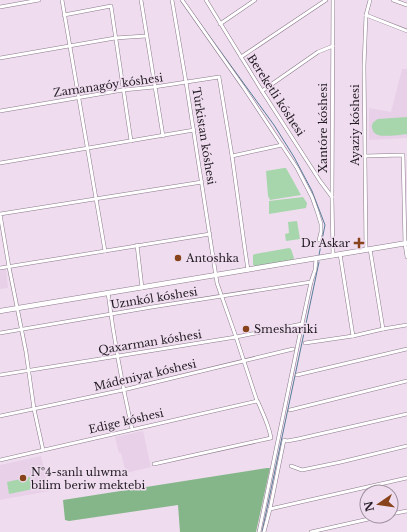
<svg xmlns="http://www.w3.org/2000/svg" width="407" height="532" font-family="'Libre Baskerville',serif">
  <style>
    .built { fill: #e7d0e8 }
    .green { fill: #a7d6ac }
    .forest { fill: #85b68a }
    .lines { fill: none; stroke-linecap: round; stroke-linejoin: round }
    .stream { stroke: #577e9a; stroke-width: 1 }
    .street-casing { stroke: #8a7a8a; stroke-width: 4 }
    .secondary-casing { stroke: #8a7a8a; stroke-width: 5.5 }
    .street { stroke: #fff; stroke-width: 3 }
    .secondary { stroke: #fff; stroke-width: 4.5 }
    .poi-dot { fill: #88431c; stroke: #efddef; stroke-width: 1.5 }
    .labels { text-anchor: middle; dominant-baseline: central; stroke-width: 3; stroke-linejoin: round; paint-order: stroke }
    .street-label { font-size: 11px; fill: #231c23; stroke: #efddef }
    .poi-label { font-size: 11px; fill: #231c23; stroke: #efddef; text-anchor: start }
  </style>
  <rect width="100%" height="100%" fill="#efddef"/>
  <g class="built">
    <path d="M402 69H407V138L369 140V108L391 112Z"/>
    <path d="M6 269 8 288 0 289V270Z"/>
    <path d="M143 431 151 467 126 473 121 453H119L115 437Z"/>
    <path d="M41 456 49 491 0 500V465Z"/>
  </g>
  <g class="green">
    <path d="M407 117V134C400 135 384 137 378 135 375 134 373 132 372 128 371 124 374 121 378 119Z"/>
    <path d="M284 168H286L301 195 270 200 268 196 266 171Z"/>
    <path d="M303 197 307 203 306 208 269 214V201Z"/>
    <path d="M297 221 300 239 286 241 285 234 289 233 288 222Z"/>
    <path d="M289 248 291 249 294 258 293 260 255 266 253 265V255L255 254Z"/>
    <path d="M30 477 33 489 9 494 7 482Z"/>
  </g>
  <path class="forest" d="M267 468H270L256 532H180L178 505 69 521 65 520 63 500Z"/>
  <g class="lines">
    <g class="stream">
      <path d="M194 15 274 125 294 157 312 191 325 225 319 255"/>
      <path d="M262 532 319 262"/>
    </g>
    <g class="street-casing">
      <g id="street">
        <path d="M62 0 105 251"/>
        <path d="M141 0 163 136"/>
        <path d="M182 0 244 88 297 168 312 197 317 211 321 224V232L319 240"/>
        <path d="M206 0 262 91 313 170 320 181 332 197"/>
        <path d="M333 0 332 198 333 256"/>
        <path d="M393 0 407 5"/>
        <path d="M0 7 39 0"/>
        <path d="M64 15 111 6 131 141"/>
        <path d="M366 15 407 31"/>
        <path d="M220 24 255 0"/>
        <path d="M241 57 326 0"/>
        <path d="M0 58 115 38 146 36"/>
        <path d="M262 91 318 52 333 46"/>
        <path d="M0 111 123 90 154 87 219 77 232 156 245 250 248 270"/>
        <path d="M232 156 282 145"/>
        <path d="M365 156 403 155 405 244 407 257"/>
        <path d="M0 163 194 130"/>
        <path d="M137 245 142 288"/>
        <path d="M370 249 383 329"/>
        <path d="M366 250 364 66 366 15 370 0"/>
        <path d="M340 254 353 336"/>
        <path d="M0 268 210 234"/>
        <path d="M108 293C114 339 122 384 132 429"/>
        <path d="M0 333 152 307 311 282"/>
        <path d="M305 343 353 336 383 329 407 325"/>
        <path d="M0 375 236 337 302 324"/>
        <path d="M297 375 407 349"/>
        <path d="M290 410 407 381"/>
        <path d="M0 416 123 390 293 349"/>
        <path d="M43 450 34 409 26 352 9 267 0 214 202 182"/>
        <path d="M0 460 257 401"/>
        <path d="M154 464 271 438C269 425 263 414 258 402L257 401 236 337 217 283 186 82 172 0"/>
        <path d="M291 466 302 470 341 462 407 446"/>
        <path d="M270 509 407 478"/>
        <path d="M391 514 407 511"/>
        <path d="M259 532 302 324 311 282 315 270 316 259"/>
        <path d="M264 532 270 509 284 440 287 441 298 439 407 414"/>
        <path d="M311 532 382 516"/>
      </g>
    </g>
    <g class="secondary-casing">
      <path id="secondary" d="M0 311 407 243"/>
    </g>
    <use href="#street" class="street"/>
    <use href="#secondary" class="secondary"/>
  </g>
  <g class="poi-dot">
    <path d="M357 237h4v4h4v4h-4v4h-4v-4h-4v-4h4z"/>
    <circle cx="178" cy="258" r="4"/>
    <circle cx="246" cy="329" r="4"/>
    <circle cx="23" cy="478" r="4"/>
  </g>
  <g class="labels">
    <g class="street-label">
      <text transform="translate(108 85) rotate(-8)">Zamanagóy kóshesi</text>
      <text transform="translate(276 95) rotate(57)">Bereketli kóshesi</text>
      <text transform="translate(355 125) rotate(-90)">Ayaziy kóshesi</text>
      <text transform="translate(323 128) rotate(-90)">Xantóre kóshesi</text>
      <text transform="translate(204 136) rotate(81)">Túrkistan kóshesi</text>
      <text transform="translate(154 298) rotate(-9)">Uzınkól kóshesi</text>
      <text transform="translate(150 342) rotate(-9)">Qaxarman kóshesi</text>
      <text transform="translate(145 375) rotate(-13)">Mádeniyat kóshesi</text>
      <text transform="translate(126 421) rotate(-13)">Edige kóshesi</text>
    </g>
    <g class="poi-label">
      <text x="350" y="243" text-anchor="end">Dr Askar</text>
      <text x="186" y="258">Antoshka</text>
      <text x="254" y="329">Smeshariki</text>
      <text x="31" y="472">№4-sanlı ulıwma<tspan x="31" dy="13">bilim beriw mektebi</tspan></text>
    </g>
  </g>
  <g transform="translate(379 504) rotate(257)"><circle r="19" fill="#efddef" stroke="#9d909d"/>
  <path d="M0-3L7 15L0 10L-7 15Z" fill="#88431c"/>
  <text y="-6" font-size="11" font-weight="bold" text-anchor="middle" fill="#231c23">N</text>
  </g>
</svg>
